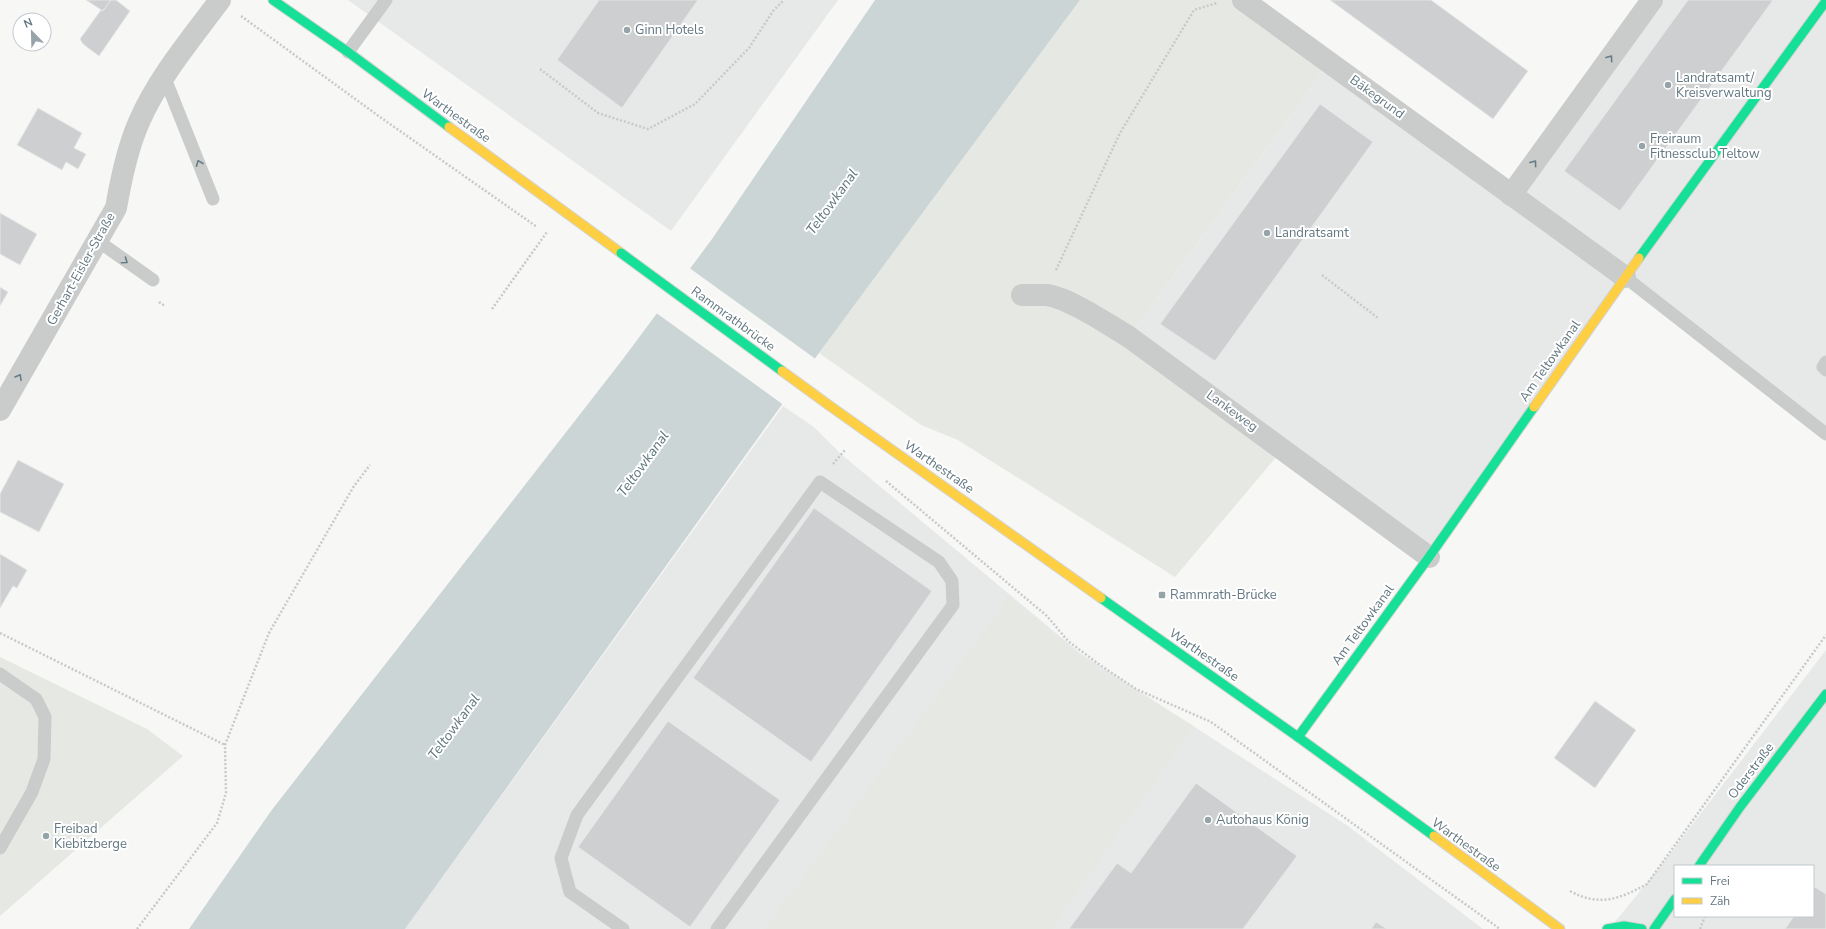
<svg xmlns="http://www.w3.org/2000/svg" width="1826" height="929" font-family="'Nunito Sans',sans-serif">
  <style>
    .built { fill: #e7e9e8; fill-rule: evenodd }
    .green { fill: #e6e9e3 }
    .water { fill: #cbd5d6 }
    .pier { fill: #f7f7f6 }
    .building { fill: #cdcfd0; stroke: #e6e6e6 }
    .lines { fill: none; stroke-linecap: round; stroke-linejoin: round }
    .fast-casing { stroke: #d3d4d4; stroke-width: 11 }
    .slow-casing { stroke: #d3d4d4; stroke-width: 11 }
    .path { stroke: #c8c9ca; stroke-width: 2.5; stroke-dasharray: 2 2; stroke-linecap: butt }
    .lane { stroke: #cacccc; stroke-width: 13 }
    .street { stroke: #cacccc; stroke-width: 22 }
    .fast { stroke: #16e098; stroke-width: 9 }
    .slow { stroke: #ffcf43; stroke-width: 9 }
    .fast-bridge-casing { stroke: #d3d4d4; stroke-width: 11; stroke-linecap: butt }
    .slow-bridge-casing { stroke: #d3d4d4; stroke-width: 11; stroke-linecap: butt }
    .fast-bridge { stroke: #16e098; stroke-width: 9 }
    .slow-bridge { stroke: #ffcf43; stroke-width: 9 }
    .oneway { stroke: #677b85 }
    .poi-dot { fill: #96a4aa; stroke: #fff; stroke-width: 1.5 }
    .labels { text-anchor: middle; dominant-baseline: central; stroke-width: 4; stroke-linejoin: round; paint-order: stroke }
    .poi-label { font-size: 13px; fill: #627781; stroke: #fff; text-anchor: start }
    .street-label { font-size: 13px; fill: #627781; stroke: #fff }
    .water-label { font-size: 14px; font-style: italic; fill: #5d767c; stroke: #fff }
  </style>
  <rect width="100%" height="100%" fill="#f7f7f6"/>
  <g class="built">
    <path d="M348 0H838L671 231Z"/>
    <path d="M1652 0H1826V434L1625 277 1429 557 1129 337 1330 62 1511 195Z"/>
    <path d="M783 406 814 427 841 454 1080 653 1348 826 1483 929H405Z"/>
    <path d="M1826 650V929H1609L1659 868ZM1675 866H1813V916H1675Z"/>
  </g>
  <g class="green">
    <path d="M1080 0H1243L1330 62 1129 337 1283 449 1175 577 958 440 921 425 819 353Z"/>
    <path d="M1009 597 1099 670 1194 726 1051 929H765Z"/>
    <path d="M0 657 147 729 183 756 0 916Z"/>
  </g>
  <path class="water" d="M875 0H1080L819 353 405 929H189L271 811 623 359 712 239Z"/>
  <path class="pier" d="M688 267 817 360 785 406 655 312Z"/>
  <g class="building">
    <path d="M86 0H111L103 11Z"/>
    <path d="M111 0H116L130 11 99 56 83 44 80 39 101 10 103 11Z"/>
    <path d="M599 0H698L622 108 557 60Z"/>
    <path d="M1330 0H1431L1528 71 1493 119Z"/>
    <path d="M1688 0H1773L1620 211 1564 171Z"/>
    <path d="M1320 104 1373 142 1215 361 1160 324Z"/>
    <path d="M38 108 82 133 74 148 86 154 78 169 66 162 62 170 17 145Z"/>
    <path d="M0 213 37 234 20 265 0 254Z"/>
    <path d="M0 287 8 292 0 306Z"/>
    <path d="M18 460 64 484 39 532 0 512V494Z"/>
    <path d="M814 508 932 591 811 762 693 678Z"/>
    <path d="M0 554 27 570 17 588 13 586 0 608Z"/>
    <path d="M1595 701 1636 730 1595 788 1554 758Z"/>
    <path d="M668 721 780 800 690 927 578 847Z"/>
    <path d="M1196 783 1297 856 1243 929H1069L1117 863 1131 873Z"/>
    <path d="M1815 887 1826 894V929H1785L1794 916H1813V890Z"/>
    <path d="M1376 922 1387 929H1371Z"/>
  </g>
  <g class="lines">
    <g class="fast-casing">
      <g id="fast">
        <path d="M273 0 348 52 449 127"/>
        <path d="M1639 258 1826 1"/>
        <path d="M1101 598 1298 737 1434 836"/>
        <path d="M1298 737 1429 557 1534 407"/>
        <path d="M1699 866 1740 807 1826 694"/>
        <path d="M1607 929 1624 926 1642 929"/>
        <path d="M1654 929 1675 899"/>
      </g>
    </g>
    <g class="slow-casing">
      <g id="slow">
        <path d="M449 127 621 253"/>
        <path d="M830 406 1101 598"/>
        <path d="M1534 407 1639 258"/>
        <path d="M1434 836 1560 929"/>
      </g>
    </g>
    <g class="path">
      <path d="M241 16 380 117 537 227"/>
      <path d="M540 69 598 113 648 129 695 104 749 48 773 11 784 0"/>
      <path d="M1056 270 1120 133 1194 10 1217 3"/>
      <path d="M1322 275 1378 318"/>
      <path d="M159 302 165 306"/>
      <path d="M492 309 547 232"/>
      <path d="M833 464 845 450"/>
      <path d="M886 481 1047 616 1068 641 1100 665 1136 689 1211 722 1500 929"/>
      <path d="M0 633 225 745"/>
      <path d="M1570 891C1599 907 1620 899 1647 884L1826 635"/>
      <path d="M137 929 217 823 226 793 225 745 269 633 354 486 370 465"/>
      <path d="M1700 929 1705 916"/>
    </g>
    <g class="lane">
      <path d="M348 52 386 0"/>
      <path d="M164 76 213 199"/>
      <path d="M98 241 153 280"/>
      <path d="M1625 277 1826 434"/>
      <path d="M1826 362 1823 367 1826 370"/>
      <path d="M0 674 36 699 45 717 44 759 32 792 0 848"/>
      <path d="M623 929 570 892 561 858 577 815 820 482 939 562 952 581 953 605 717 929"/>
    </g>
    <g class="street">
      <path d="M1243 0 1625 277"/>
      <path d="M1511 195 1652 0"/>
      <path d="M1022 295C1030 295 1039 295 1047 295 1069 298 1109 325 1129 337L1429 557"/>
      <path d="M0 410 116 208C121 179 127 149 139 122 158 78 191 39 220 0"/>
    </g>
    <use href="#fast" class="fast"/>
    <use href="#slow" class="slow"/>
    <g class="fast-bridge-casing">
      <path id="fast-bridge" d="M621 253 782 371"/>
    </g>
    <g class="slow-bridge-casing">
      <path id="slow-bridge" d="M782 371 830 406"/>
    </g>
    <use href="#fast-bridge" class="fast-bridge"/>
    <use href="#slow-bridge" class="slow-bridge"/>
  </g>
  <defs><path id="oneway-chevron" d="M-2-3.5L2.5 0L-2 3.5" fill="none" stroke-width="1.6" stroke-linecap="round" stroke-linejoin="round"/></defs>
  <g class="oneway">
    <use href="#oneway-chevron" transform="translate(1610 58) rotate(-54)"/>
    <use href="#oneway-chevron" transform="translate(199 163) rotate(-112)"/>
    <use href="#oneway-chevron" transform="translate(1534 163) rotate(-54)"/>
    <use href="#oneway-chevron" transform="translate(125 261) rotate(35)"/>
    <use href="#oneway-chevron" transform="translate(19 377) rotate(-60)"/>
  </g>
  <g class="poi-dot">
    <circle cx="627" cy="30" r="4"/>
    <circle cx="1668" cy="85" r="4"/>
    <circle cx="1642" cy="146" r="4"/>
    <circle cx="1267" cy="233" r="4"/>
    <rect x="1158" y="591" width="8" height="8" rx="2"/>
    <circle cx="1208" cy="820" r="4"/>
    <circle cx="46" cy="836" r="4"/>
  </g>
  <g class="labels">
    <g class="poi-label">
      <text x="635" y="30">Ginn Hotels</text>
      <text x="1676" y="78">Landratsamt/<tspan x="1676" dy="15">Kreisverwaltung</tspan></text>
      <text x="1650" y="139">Freiraum<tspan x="1650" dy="15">Fitnessclub Teltow</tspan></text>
      <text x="1275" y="233">Landratsamt</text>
      <text x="1170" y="595">Rammrath-Brücke</text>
      <text x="1216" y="820">Autohaus König</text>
      <text x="54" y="829">Freibad<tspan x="54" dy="15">Kiebitzberge</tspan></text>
    </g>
    <g class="street-label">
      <text transform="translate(1377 97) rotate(36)">Bäkegrund</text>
      <text transform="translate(456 116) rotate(36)">Warthestraße</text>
      <text transform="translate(81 269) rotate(-61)">Gerhart-Eisler-Straße</text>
      <text transform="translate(733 319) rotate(36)">Rammrathbrücke</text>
      <text transform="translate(1550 361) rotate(-55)">Am Teltowkanal</text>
      <text transform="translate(1232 411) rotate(36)">Lankeweg</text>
      <text transform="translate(939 467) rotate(35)">Warthestraße</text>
      <text transform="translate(1363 625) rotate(-54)">Am Teltowkanal</text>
      <text transform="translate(1204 655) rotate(35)">Warthestraße</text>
      <text transform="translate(1751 771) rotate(-53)">Oderstraße</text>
      <text transform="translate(1466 845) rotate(36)">Warthestraße</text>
    </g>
    <g class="water-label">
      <text transform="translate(832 202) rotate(-54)">Teltowkanal</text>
      <text transform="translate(643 464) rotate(-54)">Teltowkanal</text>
      <text transform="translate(454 727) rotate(-54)">Teltowkanal</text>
    </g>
  </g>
  <rect x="1674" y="865" width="140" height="52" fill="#ffffff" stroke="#c0c9cd"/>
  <rect x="1682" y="878" width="20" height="6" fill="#16e098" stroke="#c0c9cd"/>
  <text x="1710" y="885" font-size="12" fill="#627781">Frei</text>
  <rect x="1682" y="898" width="20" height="6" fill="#ffcf43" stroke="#c0c9cd"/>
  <text x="1710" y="905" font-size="12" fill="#627781">Zäh</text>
  <g transform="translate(32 32) rotate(337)"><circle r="19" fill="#ffffff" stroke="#c0c9cd"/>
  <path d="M0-3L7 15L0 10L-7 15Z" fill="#96a4aa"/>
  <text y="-6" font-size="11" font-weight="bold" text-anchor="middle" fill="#627781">N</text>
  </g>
</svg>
